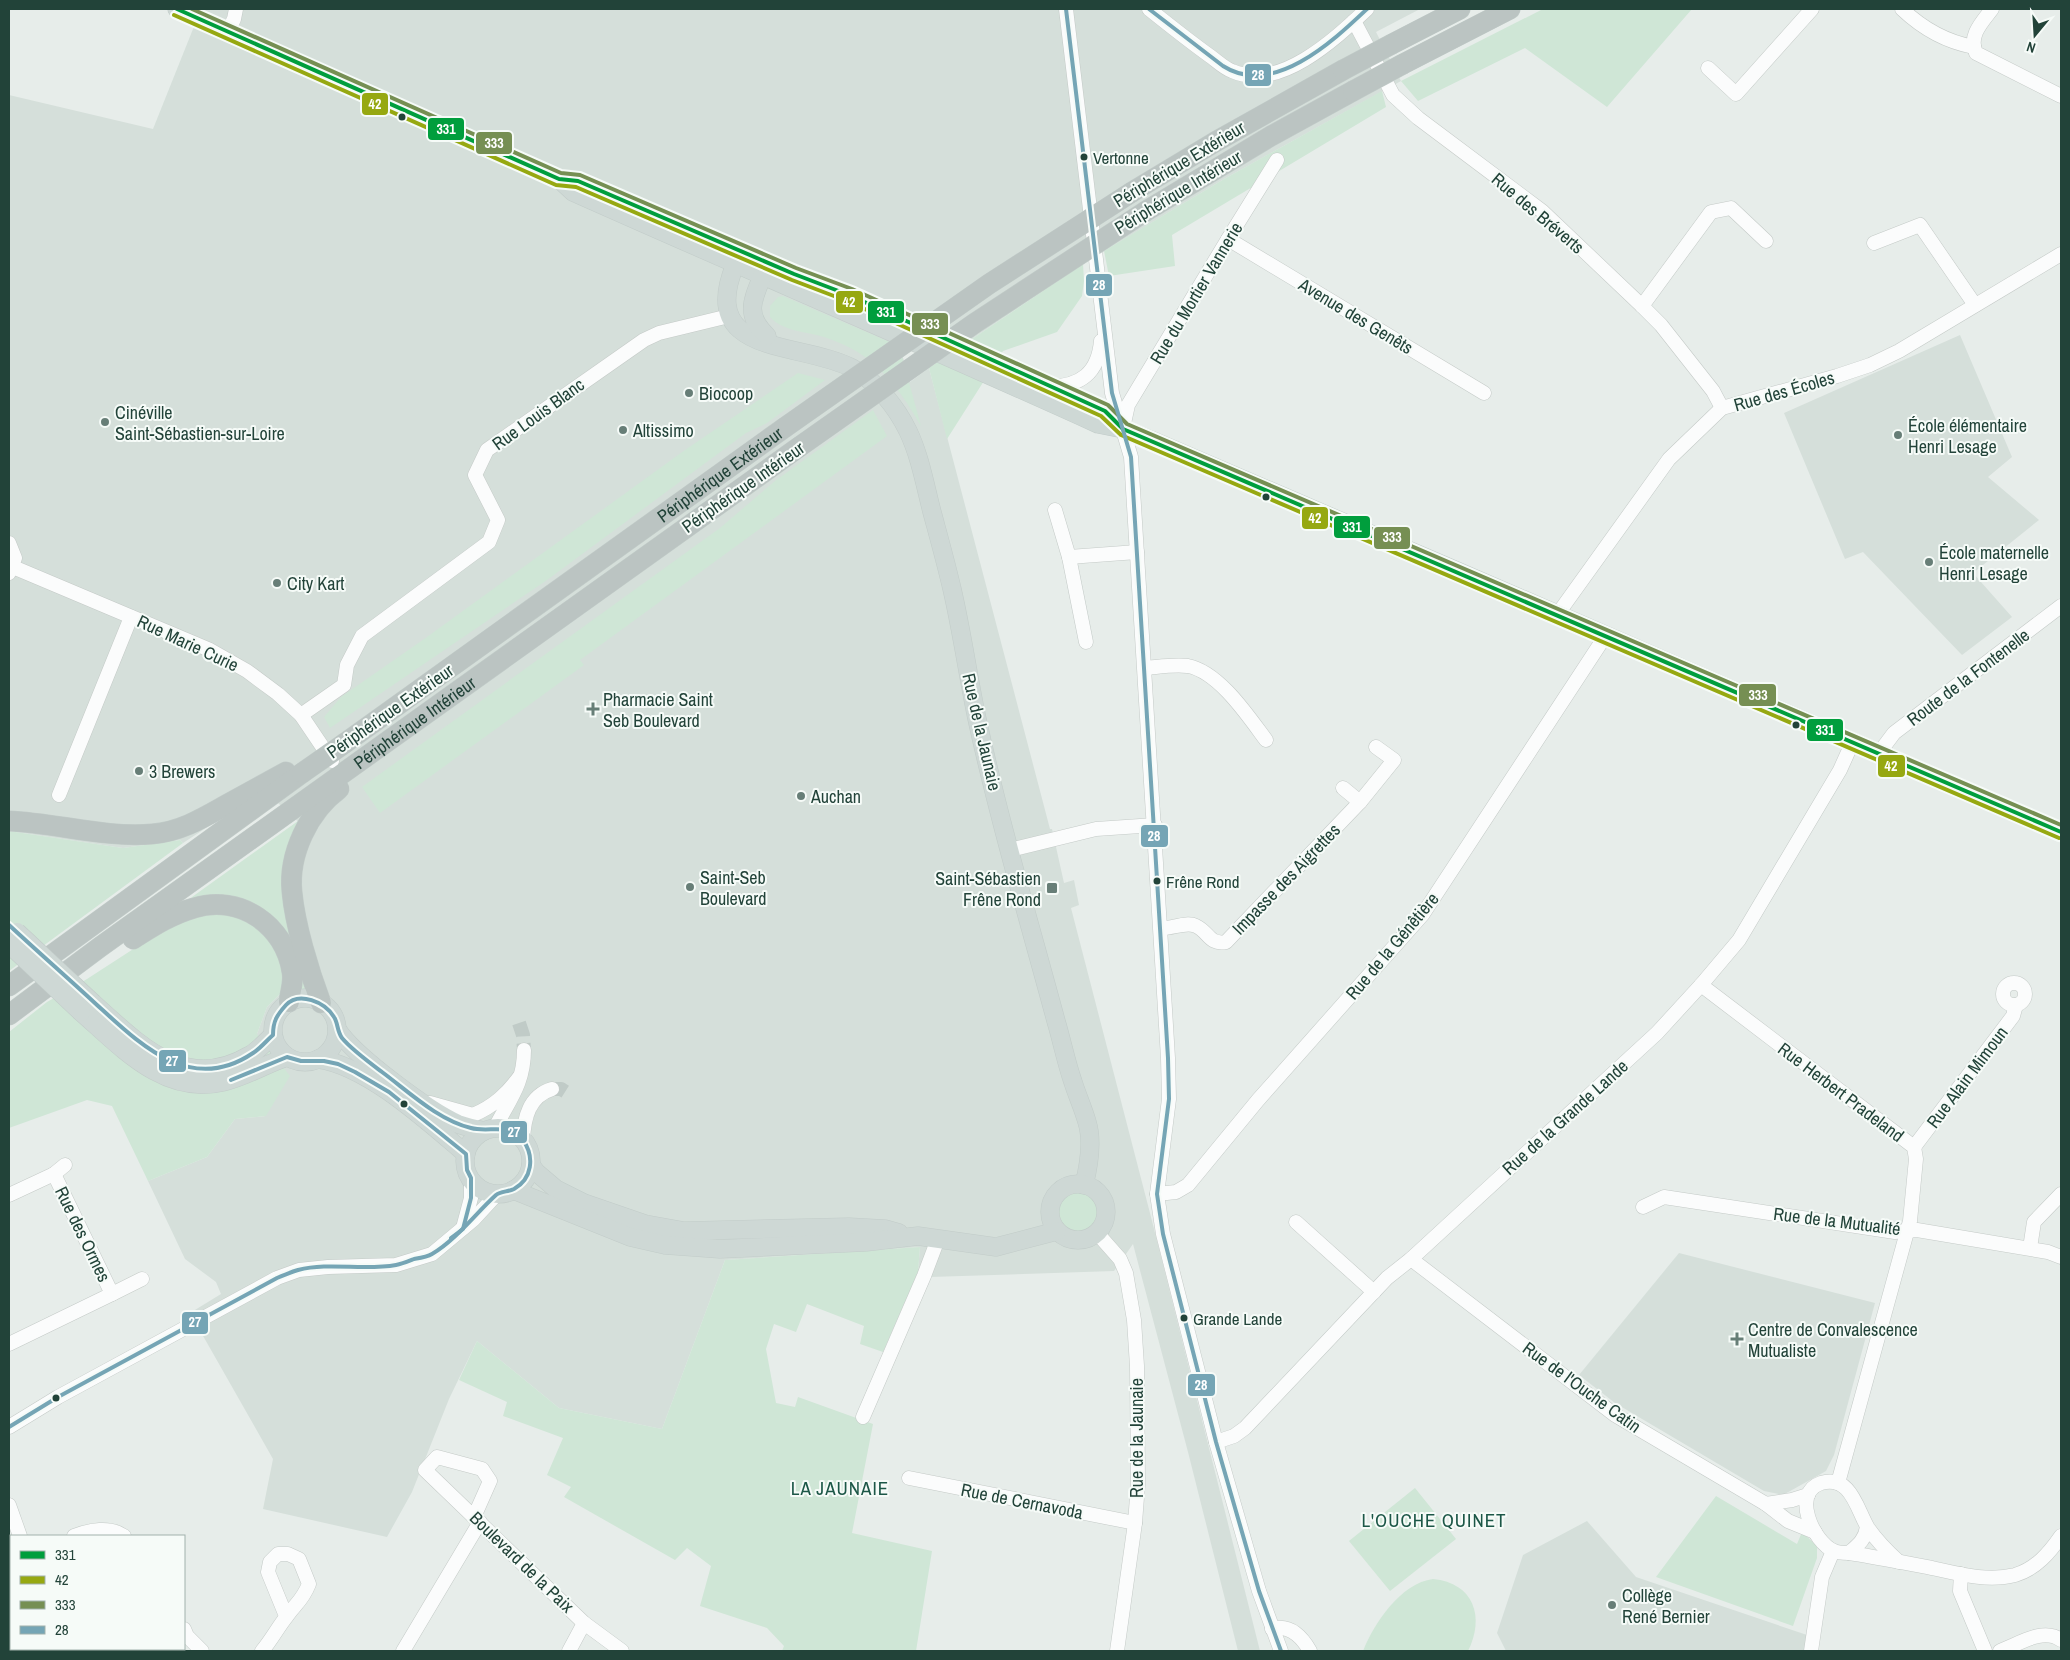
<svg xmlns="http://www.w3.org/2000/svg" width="2070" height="1660" font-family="'Archivo Narrow',sans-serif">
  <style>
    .built { fill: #d5dfda; fill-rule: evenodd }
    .green { fill: #cfe6d6 }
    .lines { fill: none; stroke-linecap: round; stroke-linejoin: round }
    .minor-tunnel { stroke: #c0cbc7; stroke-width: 14; stroke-dasharray: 14 7; stroke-linecap: butt }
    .minor-casing { stroke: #c4cac7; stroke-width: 15 }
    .major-casing { stroke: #c2ccc9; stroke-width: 19 }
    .highway-casing { stroke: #c2ccc9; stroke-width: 21 }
    .minor { stroke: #fbfcfc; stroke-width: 14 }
    .major { stroke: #ced8d5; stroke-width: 18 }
    .highway { stroke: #bbc4c2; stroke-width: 20 }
    .major-bridge-casing { stroke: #c2ccc9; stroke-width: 19; stroke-linecap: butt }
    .highway-bridge-casing { stroke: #c2ccc9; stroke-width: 21; stroke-linecap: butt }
    .major-bridge { stroke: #ced8d5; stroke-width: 18 }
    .highway-bridge { stroke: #bbc4c2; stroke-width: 20 }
    .bus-1-casing { stroke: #f6fbf8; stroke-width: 8 }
    .bus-2-casing { stroke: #f6fbf8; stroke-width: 8 }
    .bus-3-casing { stroke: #f6fbf8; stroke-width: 8 }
    .bus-4-casing { stroke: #f6fbf8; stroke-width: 8 }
    .bus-5-casing { stroke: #f6fbf8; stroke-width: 8 }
    .bus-1 { stroke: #009e3d; stroke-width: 4 }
    .bus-2 { stroke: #96a811; stroke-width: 4 }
    .bus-3 { stroke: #768f53; stroke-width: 4 }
    .bus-4 { stroke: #75a5b5; stroke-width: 4 }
    .bus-5 { stroke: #75a5b5; stroke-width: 4 }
    .bus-dot { fill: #224339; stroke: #f6fbf8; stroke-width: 2 }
    .poi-dot { fill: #677e77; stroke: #f6fbf8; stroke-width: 2 }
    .labels { text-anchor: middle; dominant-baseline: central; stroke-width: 4; stroke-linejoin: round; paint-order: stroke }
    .bus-label { font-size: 17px; fill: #224339; stroke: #f6fbf8; text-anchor: start }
    .street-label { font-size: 18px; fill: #224339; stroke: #f6fbf8 }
    .poi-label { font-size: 18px; fill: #224339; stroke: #f6fbf8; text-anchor: start }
    .neighbourhood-label { font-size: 19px; letter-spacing: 1px; fill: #1c5747; stroke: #f6fbf8 }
    .line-badge { stroke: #f6fbf8; stroke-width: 2 }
    .badge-label { font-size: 14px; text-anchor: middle; font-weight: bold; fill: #fff }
  </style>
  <rect width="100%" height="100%" fill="#e7edea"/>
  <g class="built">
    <path d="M201 9H1420L1376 32 1401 81 1224 179 1083 264 929 368 1050 829H1052L1064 883 1074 880 1079 905 1071 908 1151 1217 1260 1651H1238L1188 1452 1133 1244 1114 1271 930 1277 918 1272 920 1247 725 1260 662 1429 559 1408 477 1341 449 1399 412 1492 387 1537 263 1509 273 1459 190 1313 221 1294 216 1282 185 1259 148 1181 207 1157 235 1119 266 1116 257 1034 267 1007 282 992 323 993 296 889 308 831 264 790 183 843 180 840 123 848 9 831V95L153 129ZM887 302 916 314 929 368 910 382Z"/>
    <path d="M1960 335 2012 457 1988 477 2039 520 1973 573 2012 617 1962 655 1863 552 1845 559 1784 413Z"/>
    <path d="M1679 1253 1875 1303 1834 1455 1826 1471 1783 1495 1764 1491 1615 1403 1579 1375Z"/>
    <path d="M1587 1521 1636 1577 1807 1635 1805 1651H1506L1497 1633 1523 1555Z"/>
  </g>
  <g class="green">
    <path d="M1543 9H1692L1607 107 1525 48 1418 101 1401 81Z"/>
    <path d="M1382 91 1386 107 1172 235 1175 266 1109 276 1104 251 1224 179Z"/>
    <path d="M1083 264 1084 281 1082 296 1057 332 1003 351 947 439 929 368Z"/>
    <path d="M783 296 899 346 921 426C896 383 874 353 824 337 805 331 784 332 770 317V306L778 297Z"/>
    <path d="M798 373 825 380 767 423 746 433 547 580 330 728 324 717 341 697 427 637 685 450Z"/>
    <path d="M873 410 887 436 580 660 584 665 380 813 362 787 720 528 775 481Z"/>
    <path d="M298 821 308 831 296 889 324 993 282 992 267 1007 257 1034 290 1076 266 1116 235 1119 207 1157 148 1181 112 1106 87 1100 9 1128V1032L47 1002 87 979 175 922 192 897Z"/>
    <path d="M9 831 123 848 180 840 183 843 9 971Z"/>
    <circle cx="1078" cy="1212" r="20"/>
    <path d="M920 1247 918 1272 883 1352 860 1344 864 1326 807 1304 796 1332 774 1324 766 1349 776 1403 795 1407 798 1397 873 1424 852 1533 932 1551 916 1651H782L784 1646 767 1628 700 1606 711 1566 687 1548 675 1560 564 1497 571 1487 547 1475 563 1438 503 1416 507 1402 459 1380 477 1341 559 1408 662 1429 725 1260Z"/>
    <path d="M1415 1488 1456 1539 1390 1591 1349 1541Z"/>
    <path d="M1716 1496 1797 1544 1802 1532 1817 1546V1558L1793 1626 1656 1577Z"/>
    <path d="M1433 1579C1474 1583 1485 1617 1468 1651H1363C1374 1623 1401 1583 1433 1579Z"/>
  </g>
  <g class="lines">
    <g class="minor-tunnel">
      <path d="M519 1023 523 1035 524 1050"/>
      <path d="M552 1089H561L569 1094"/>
    </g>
    <g class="minor-casing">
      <g id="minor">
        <path d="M1066 9 1112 393 1131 457 1168 1058 1169 1099 1157 1194 1163 1234 1216 1442 1259 1591 1281 1651"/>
        <path d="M1149 9C1169 25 1189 41 1210 56 1217 61 1224 68 1232 71 1279 92 1335 39 1367 9"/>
        <path d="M1902 9C1922 28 1947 42 1974 47"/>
        <path d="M1992 9C1982 22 1968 36 1976 53L2061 96"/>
        <path d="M1354 21 1393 95 1418 118 1542 211 1642 306 1661 325 1713 391 1722 408"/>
        <path d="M228 31 234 19 236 9"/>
        <path d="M1708 68 1736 94 1812 9"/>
        <path d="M1228 239 1484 393"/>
        <path d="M1874 243 1920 225 1975 305"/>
        <path d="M1642 306 1711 212 1731 208 1766 241"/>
        <path d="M1049 387C1081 386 1098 373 1101 341"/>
        <path d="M1123 428 1128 405 1228 239 1277 160"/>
        <path d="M1055 510 1069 557 1137 552"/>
        <path d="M9 543 15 558 9 573"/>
        <path d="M1069 557 1086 642"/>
        <path d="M13 567 210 650 247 671 278 694 301 715 332 761"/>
        <path d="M1557 615 1669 459 1722 408 1837 376 1870 365 1899 351 2061 254"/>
        <path d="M1145 668C1158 667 1175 664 1188 666 1219 672 1248 716 1266 740"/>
        <path d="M301 715 344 685 347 665 362 636 489 542 498 520 475 475 487 450 644 340 659 333 729 316"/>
        <path d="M1879 753 1894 733 2061 606"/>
        <path d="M59 795 131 617"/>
        <path d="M1360 802 1394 760 1376 747"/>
        <path d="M1010 850 1096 829 1155 825"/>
        <path d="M1161 928C1172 929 1186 921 1196 926 1209 932 1209 945 1226 942L1360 802 1343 788"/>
        <circle cx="2014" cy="994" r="11"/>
        <path d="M1701 985 1914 1147 1916 1159 1910 1221 1838 1483"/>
        <path d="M430 1103 473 1115C494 1106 507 1094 520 1076"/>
        <path d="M495 1128C509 1100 524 1084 524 1050"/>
        <path d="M523 1140C524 1118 529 1096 552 1089"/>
        <path d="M1914 1147 2013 1016 2016 1005"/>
        <path d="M54 1174 65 1165"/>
        <path d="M1157 1194 1176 1192 1188 1185 1258 1100 1423 914 1606 635"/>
        <path d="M9 1195 54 1174 112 1294 9 1344"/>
        <path d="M1643 1207 1664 1197 1895 1232 1917 1230 2048 1252 2061 1257"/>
        <path d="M1296 1222 1374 1292"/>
        <path d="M463 1228 471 1198V1178"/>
        <path d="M1097 1233 1120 1259 1126 1273 1134 1320 1137 1366 1138 1484 1135 1523 1117 1651"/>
        <path d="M2030 1248 2034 1222 2061 1194"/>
        <path d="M1411 1259 1615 1415 1766 1504 1788 1521 1815 1532"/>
        <path d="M112 1294 142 1279"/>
        <path d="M863 1417 924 1276 938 1239"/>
        <path d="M9 1427 58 1397 277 1278 299 1270 328 1267 396 1265 432 1254 474 1219 498 1193"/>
        <path d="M1216 1442 1234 1436 1245 1428 1387 1278 1411 1259 1657 1033 1701 985 1739 940 1840 770 1853 741"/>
        <path d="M909 1478 1135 1523"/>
        <path d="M1766 1504 1792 1500 1808 1495"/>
        <path d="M9 1505 20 1536"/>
        <path d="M474 1517 490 1481 482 1469 437 1457 425 1470 584 1623 622 1651"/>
        <path d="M1867 1527C1865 1540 1858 1545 1849 1553 1844 1553 1838 1553 1834 1551 1813 1542 1791 1493 1821 1483 1851 1474 1857 1510 1868 1528 1877 1541 1888 1552 1899 1562"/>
        <path d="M74 1536C89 1530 110 1526 124 1536"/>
        <path d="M1849 1553C1877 1557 1904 1563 1932 1568 1959 1574 1988 1582 2015 1575 2036 1569 2050 1552 2061 1536"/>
        <path d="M9 1571 11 1570"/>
        <path d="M1961 1574 1960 1591 1985 1651"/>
        <path d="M184 1629 187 1636 202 1651"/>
        <path d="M1272 1629C1290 1624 1302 1637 1310 1651"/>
        <path d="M72 1649 73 1651"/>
        <path d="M262 1651C272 1639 278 1627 287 1616 297 1602 302 1601 309 1584L299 1559 288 1554H278L270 1562 268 1572 286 1616"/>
        <path d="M403 1651 480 1522"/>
        <path d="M569 1651 584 1623"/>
        <path d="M1811 1651 1822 1577 1833 1551"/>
        <path d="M2000 1651C2019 1644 2043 1627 2061 1640"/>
      </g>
    </g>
    <g class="major-casing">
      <g id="major">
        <path d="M177 9 559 179 570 180"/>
        <path d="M559 179 573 192C748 270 924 345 1098 424L1123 429 1151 440 1457 571 2061 832"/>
        <path d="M604 192 794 274 849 295 960 344 999 364 1105 411 1123 429"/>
        <path d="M735 265C697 357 800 341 852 368 875 380 897 408 908 431 920 456 925 485 932 512 939 538 946 563 952 589 962 632 968 676 977 719 999 820 1029 921 1056 1021 1062 1041 1066 1062 1073 1082 1077 1095 1083 1108 1087 1122 1093 1141 1089 1165 1084 1185"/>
        <path d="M762 277C752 301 745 315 767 336"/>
        <circle cx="305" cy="1030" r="32"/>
        <path d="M93 1003C139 1044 185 1094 250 1055 259 1050 266 1041 273 1035"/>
        <path d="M81 1012C121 1047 164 1096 223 1082 245 1077 266 1064 287 1057"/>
        <path d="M337 1029C354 1056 429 1111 458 1124 467 1127 475 1129 484 1131"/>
        <path d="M318 1059C368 1066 428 1122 466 1154"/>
        <circle cx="498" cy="1161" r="33"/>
        <path d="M531 1165 536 1172 556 1189 584 1203 645 1224 684 1231 849 1227 885 1229 899 1233"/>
        <circle cx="1078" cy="1212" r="28"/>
        <path d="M513 1190 630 1237 665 1245 720 1249 866 1242 918 1236 996 1247 1057 1231"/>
      </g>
    </g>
    <g class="highway-casing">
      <g id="highway">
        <path d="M1392 44 1460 9"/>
        <path d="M1403 64 1510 9"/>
        <path d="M1132 192 1215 142 1343 70"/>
        <path d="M1146 211 1271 136 1353 91"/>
        <path id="s1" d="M345 743 784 428"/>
        <path d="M9 821C57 823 104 838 152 834 180 832 203 818 226 805 246 794 266 783 286 772"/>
        <path d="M133 939C152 927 172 914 194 908 240 894 285 925 292 972 294 982 290 992 289 1002"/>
        <path d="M9 986 302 773"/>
        <path d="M321 1003C309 971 295 925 292 892 288 854 309 811 339 789"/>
        <path id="s2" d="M9 1015 100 947 799 447"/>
      </g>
    </g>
    <use href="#minor" class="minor"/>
    <use href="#major" class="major"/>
    <use href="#highway" class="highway"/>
    <g class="major-bridge-casing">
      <g id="major-bridge">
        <path d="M17 932 93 1003"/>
        <path d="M9 944 81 1012"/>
      </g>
    </g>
    <g class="highway-bridge-casing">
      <g id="highway-bridge">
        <path d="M1343 70 1392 44"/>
        <path d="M1353 91 1403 64"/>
        <path d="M784 428 989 284 1132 192"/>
        <path d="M799 447 975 323 1146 211"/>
        <path d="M302 773 345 743"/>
      </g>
    </g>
    <use href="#major-bridge" class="major-bridge"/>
    <use href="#highway-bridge" class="highway-bridge"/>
    <g class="bus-1-casing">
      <path id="bus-1" d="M177 9 559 179 578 181 794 274 849 295 1105 411 1123 429 2061 832"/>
    </g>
    <g class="bus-2-casing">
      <path id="bus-2" d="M174 15 556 185 576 187 792 280 847 301 1101 416 1121 435 2059 838"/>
    </g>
    <g class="bus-3-casing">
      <path id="bus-3" d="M192 9 561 173 580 175 796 268 852 289 1108 405 1127 424 2061 825"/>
    </g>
    <g class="bus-4-casing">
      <g id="bus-4">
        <path d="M1066 9 1112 393 1131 457 1168 1058 1169 1099 1157 1194 1163 1234 1216 1442 1259 1591 1281 1651"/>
        <path d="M1149 9 1223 66C1273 98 1333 41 1367 9"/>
      </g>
    </g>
    <g class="bus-5-casing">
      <g id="bus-5">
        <path d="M9 925C38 952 68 978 97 1005 141 1045 191 1095 253 1053 261 1048 266 1041 273 1035 273 1021 277 1015 286 1005 299 991 325 1002 334 1017 338 1023 337 1031 342 1038 351 1049 370 1063 382 1072 409 1092 438 1120 471 1128 489 1133 510 1122 523 1140 535 1157 532 1179 514 1189 508 1192 501 1191 496 1195 476 1213 456 1240 432 1254 427 1257 420 1258 414 1259 409 1261 402 1264 396 1265 364 1271 330 1262 298 1270 291 1272 284 1275 277 1278L58 1397 9 1427"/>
        <path d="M231 1080 287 1057 301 1061H324L338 1064 355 1072 389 1092 466 1154 467 1170 471 1178V1198L463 1229 451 1238"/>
      </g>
    </g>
    <use href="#bus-1" class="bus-1"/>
    <use href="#bus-2" class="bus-2"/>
    <use href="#bus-3" class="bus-3"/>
    <use href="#bus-4" class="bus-4"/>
    <use href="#bus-5" class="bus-5"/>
  </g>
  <g class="bus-dot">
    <circle cx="402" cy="117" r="4.5"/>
    <circle cx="1084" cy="157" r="4.5"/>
    <circle cx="1266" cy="497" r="4.5"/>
    <circle cx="1796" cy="725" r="4.5"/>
    <circle cx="1157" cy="881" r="4.5"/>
    <circle cx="404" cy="1104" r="4.5"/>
    <circle cx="1184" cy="1318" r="4.5"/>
    <circle cx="56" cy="1398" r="4.5"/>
  </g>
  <g class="poi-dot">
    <circle cx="689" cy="393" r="5"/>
    <circle cx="105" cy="422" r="5"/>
    <circle cx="623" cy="430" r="5"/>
    <circle cx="1898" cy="435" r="5"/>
    <circle cx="1929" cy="562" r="5"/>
    <circle cx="277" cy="583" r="5"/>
    <path d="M590.5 701.5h5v5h5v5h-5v5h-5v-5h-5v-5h5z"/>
    <circle cx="139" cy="771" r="5"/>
    <circle cx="801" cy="796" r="5"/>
    <circle cx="690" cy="887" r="5"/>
    <rect x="1046" y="882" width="12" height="12" rx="2.5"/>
    <path d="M1734.5 1331.5h5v5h5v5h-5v5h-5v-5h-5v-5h5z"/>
    <circle cx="1612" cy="1605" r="5"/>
  </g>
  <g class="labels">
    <g class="bus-label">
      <text x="1093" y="157">Vertonne</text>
      <text x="1166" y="881">Frêne Rond</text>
      <text x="1193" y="1318">Grande Lande</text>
    </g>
    <g class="street-label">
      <text transform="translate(1179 164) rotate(-31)">Périphérique Extérieur</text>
      <text transform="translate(1178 192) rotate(-31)">Périphérique Intérieur</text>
      <text transform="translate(1538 213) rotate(40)">Rue des Bréverts</text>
      <text transform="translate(1196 293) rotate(-59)">Rue du Mortier Vannerie</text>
      <text transform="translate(1356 316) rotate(31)">Avenue des Genêts</text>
      <text transform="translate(1784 391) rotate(-16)">Rue des Écoles</text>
      <text transform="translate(538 414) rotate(-36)">Rue Louis Blanc</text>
      <text stroke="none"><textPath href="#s1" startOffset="461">Périphérique Extérieur</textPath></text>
      <text transform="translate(743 487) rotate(-35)">Périphérique Intérieur</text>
      <text transform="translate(188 643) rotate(25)">Rue Marie Curie</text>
      <text transform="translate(1968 677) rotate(-37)">Route de la Fontenelle</text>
      <text transform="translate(390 711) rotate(-35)">Périphérique Extérieur</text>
      <text stroke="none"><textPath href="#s2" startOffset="500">Périphérique Intérieur</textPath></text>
      <text transform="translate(982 732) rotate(77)">Rue de la Jaunaie</text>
      <text transform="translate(1286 879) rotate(-46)">Impasse des Aigrettes</text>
      <text transform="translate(1392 946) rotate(-50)">Rue de la Génêtière</text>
      <text transform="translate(1967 1077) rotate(-53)">Rue Alain Mimoun</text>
      <text transform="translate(1841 1092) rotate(37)">Rue Herbert Pradeland</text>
      <text transform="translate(1565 1117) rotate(-42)">Rue de la Grande Lande</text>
      <text transform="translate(1837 1221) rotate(7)">Rue de la Mutualité</text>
      <text transform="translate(83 1234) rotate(64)">Rue des Ormes</text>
      <text transform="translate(1582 1387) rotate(36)">Rue de l'Ouche Catin</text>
      <text transform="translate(1136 1438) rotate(-90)">Rue de la Jaunaie</text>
      <text transform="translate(1022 1501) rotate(11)">Rue de Cernavoda</text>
      <text transform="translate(522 1562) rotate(44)">Boulevard de la Paix</text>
    </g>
    <g class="poi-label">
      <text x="699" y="393">Biocoop</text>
      <text x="115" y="412">Cinéville<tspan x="115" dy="21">Saint-Sébastien-sur-Loire</tspan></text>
      <text x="1908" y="425">École élémentaire<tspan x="1908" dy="21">Henri Lesage</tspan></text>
      <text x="633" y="430">Altissimo</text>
      <text x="1939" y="552">École maternelle<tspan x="1939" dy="21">Henri Lesage</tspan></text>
      <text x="287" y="583">City Kart</text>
      <text x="603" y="699">Pharmacie Saint<tspan x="603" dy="21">Seb Boulevard</tspan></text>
      <text x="149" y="771">3 Brewers</text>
      <text x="811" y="796">Auchan</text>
      <text x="700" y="877">Saint-Seb<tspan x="700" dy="21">Boulevard</tspan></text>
      <text x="1041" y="878" text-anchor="end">Saint-Sébastien<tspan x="1041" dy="21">Frêne Rond</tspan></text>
      <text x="1748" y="1329">Centre de Convalescence<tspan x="1748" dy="21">Mutualiste</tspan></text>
      <text x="1622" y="1595">Collège<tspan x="1622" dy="21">René Bernier</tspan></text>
    </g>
    <g class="neighbourhood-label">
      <text x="840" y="1488">LA JAUNAIE</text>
      <text x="1434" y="1520">L'OUCHE QUINET</text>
    </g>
  </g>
  <g class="line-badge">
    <rect x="1244" y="63" width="28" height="24" rx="5" fill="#75a5b5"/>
    <rect x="361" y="92" width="28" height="24" rx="5" fill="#96a811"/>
    <rect x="427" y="117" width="38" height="24" rx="5" fill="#009e3d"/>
    <rect x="475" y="131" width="38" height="24" rx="5" fill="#768f53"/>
    <rect x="1085" y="273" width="28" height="24" rx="5" fill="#75a5b5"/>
    <rect x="835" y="290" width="29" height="24" rx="5" fill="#96a811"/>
    <rect x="867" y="300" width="38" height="24" rx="5" fill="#009e3d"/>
    <rect x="911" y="312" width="38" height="24" rx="5" fill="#768f53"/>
    <rect x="1301" y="506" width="28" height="24" rx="5" fill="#96a811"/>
    <rect x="1333" y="515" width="38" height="24" rx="5" fill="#009e3d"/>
    <rect x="1373" y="526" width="38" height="24" rx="5" fill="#768f53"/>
    <rect x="1738" y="683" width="39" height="24" rx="5" fill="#768f53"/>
    <rect x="1806" y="718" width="38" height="24" rx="5" fill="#009e3d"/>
    <rect x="1877" y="754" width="29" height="24" rx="5" fill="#96a811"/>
    <rect x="1140" y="824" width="29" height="24" rx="5" fill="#75a5b5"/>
    <rect x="158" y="1049" width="29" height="24" rx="5" fill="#75a5b5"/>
    <rect x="500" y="1120" width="28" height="24" rx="5" fill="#75a5b5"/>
    <rect x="181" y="1311" width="28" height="24" rx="5" fill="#75a5b5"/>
    <rect x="1187" y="1373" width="29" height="24" rx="5" fill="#75a5b5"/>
  </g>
  <g class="badge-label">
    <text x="1258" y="80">28</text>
    <text x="375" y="109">42</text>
    <text x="446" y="134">331</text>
    <text x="494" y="148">333</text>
    <text x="1099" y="290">28</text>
    <text x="849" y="307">42</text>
    <text x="886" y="317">331</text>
    <text x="930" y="329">333</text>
    <text x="1315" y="523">42</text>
    <text x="1352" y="532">331</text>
    <text x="1392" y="542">333</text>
    <text x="1758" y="700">333</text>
    <text x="1825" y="735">331</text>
    <text x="1891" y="771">42</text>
    <text x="1154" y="841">28</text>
    <text x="172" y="1066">27</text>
    <text x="514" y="1137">27</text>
    <text x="195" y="1327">27</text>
    <text x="1201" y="1390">28</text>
  </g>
  <rect width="2070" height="1660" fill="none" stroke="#224339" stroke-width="20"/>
  <rect x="10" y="1535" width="175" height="115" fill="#f6fbf8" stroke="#a1b1ac"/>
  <rect x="20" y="1551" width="25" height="8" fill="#009e3d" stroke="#a1b1ac"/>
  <text x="55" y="1560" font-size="15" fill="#224339">331</text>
  <rect x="20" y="1576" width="25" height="8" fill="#96a811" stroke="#a1b1ac"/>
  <text x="55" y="1585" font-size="15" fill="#224339">42</text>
  <rect x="20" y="1601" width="25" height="8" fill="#768f53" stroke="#a1b1ac"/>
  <text x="55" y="1610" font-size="15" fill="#224339">333</text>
  <rect x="20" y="1626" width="25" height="8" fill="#75a5b5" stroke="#a1b1ac"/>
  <text x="55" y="1635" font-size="15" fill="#224339">28</text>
  <g transform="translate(2035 35) rotate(198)" stroke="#f6fbf8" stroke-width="4" paint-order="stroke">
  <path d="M0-4L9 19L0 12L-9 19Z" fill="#224339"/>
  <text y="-8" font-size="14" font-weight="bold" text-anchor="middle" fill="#224339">N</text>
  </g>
</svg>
